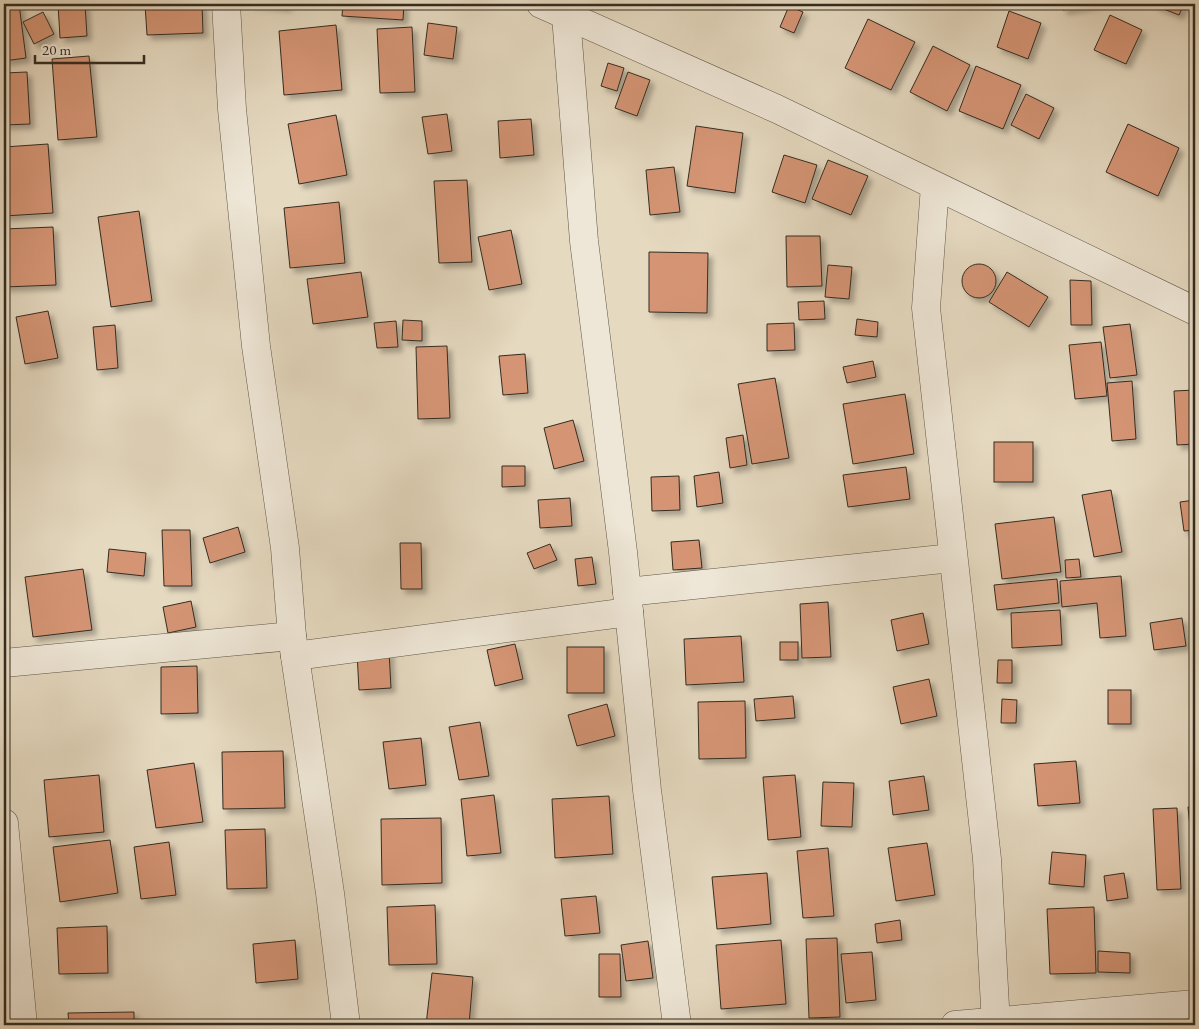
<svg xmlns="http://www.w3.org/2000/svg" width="1199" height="1029" font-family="'EB Garamond',serif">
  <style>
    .building { fill: #d59575; stroke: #342c21; filter: url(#shadow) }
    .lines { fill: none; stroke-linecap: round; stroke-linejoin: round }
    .street-casing { stroke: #605749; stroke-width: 29 }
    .street { stroke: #eee6d6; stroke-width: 28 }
  </style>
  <defs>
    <filter id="shadow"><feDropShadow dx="4.5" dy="4.5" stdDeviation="2.5" flood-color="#0004"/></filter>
  </defs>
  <rect width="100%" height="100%" fill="#e5d9c0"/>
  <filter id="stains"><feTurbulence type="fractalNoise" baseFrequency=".004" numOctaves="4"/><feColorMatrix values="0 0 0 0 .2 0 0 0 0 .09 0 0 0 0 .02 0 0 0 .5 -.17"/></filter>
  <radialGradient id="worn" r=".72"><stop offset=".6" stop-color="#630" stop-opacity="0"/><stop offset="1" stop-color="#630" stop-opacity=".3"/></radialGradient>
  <g class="building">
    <path d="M19 4 26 58 4 61V6Z"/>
    <path d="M58 4H85L87 36 60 38Z"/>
    <path d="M145 4H202L203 33 147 35Z"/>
    <path d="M250 4H288L287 7Z"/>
    <path d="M343 4H404L403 20 342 16Z"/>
    <path d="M1062 4H1098L1063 10Z"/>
    <path d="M1151 4H1184L1179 15Z"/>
    <path d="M789 6 803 12 794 33 780 27Z"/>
    <path d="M1009 11 1041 23 1028 59 997 47Z"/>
    <path d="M43 12 54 34 34 44 23 22Z"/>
    <path d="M1110 15 1142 30 1126 64 1094 50Z"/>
    <path d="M868 19 915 42 891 90 845 68Z"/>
    <path d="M428 23 457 27 453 59 424 55Z"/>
    <path d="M336 25 342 90 284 95 279 31Z"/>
    <path d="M412 27 415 92 380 93 377 29Z"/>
    <path d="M933 46 970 65 947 111 910 92Z"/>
    <path d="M89 56 97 137 58 140 52 59Z"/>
    <path d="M608 63 624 68 617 91 601 86Z"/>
    <path d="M976 66 1021 85 1003 129 959 111Z"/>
    <path d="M27 72 30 124 4 125V73Z"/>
    <path d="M628 72 650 80 637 116 615 108Z"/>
    <path d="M1026 94 1054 108 1039 139 1011 125Z"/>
    <path d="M447 114 452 151 428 154 422 117Z"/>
    <path d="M336 115 347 175 299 184 288 124Z"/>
    <path d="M531 119 534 155 500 158 498 121Z"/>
    <path d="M1128 124 1179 148 1158 196 1106 172Z"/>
    <path d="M696 126 743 133 735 193 687 186Z"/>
    <path d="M48 144 53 213 4 216V147Z"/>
    <path d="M784 155 817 165 805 203 772 192Z"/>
    <path d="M828 160 868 176 851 215 812 199Z"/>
    <path d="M674 167 680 212 650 215 646 170Z"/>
    <path d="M467 180 472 262 439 263 434 181Z"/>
    <path d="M339 202 345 263 290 268 284 208Z"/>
    <path d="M139 211 152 301 111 307 98 217Z"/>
    <path d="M53 227 56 285 4 287V229Z"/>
    <path d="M511 230 522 284 489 290 478 237Z"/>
    <path d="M786 236H820L822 286 787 287Z"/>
    <path d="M649 252 708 253 707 313 649 312Z"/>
    <circle cx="979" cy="281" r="17"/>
    <path d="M828 265 852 267 849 299 825 297Z"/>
    <path d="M361 272 368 317 313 324 307 279Z"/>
    <path d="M1007 272 1048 297 1029 327 989 302Z"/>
    <path d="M1070 280 1091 281 1092 325H1071Z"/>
    <path d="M824 301 825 319 799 320 798 302Z"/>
    <path d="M48 311 58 358 25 364 16 317Z"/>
    <path d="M857 319 878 322 877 337 855 335Z"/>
    <path d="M403 320 422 321V341L402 340Z"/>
    <path d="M396 321 398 347 377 348 374 323Z"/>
    <path d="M794 323 795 350 767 351V324Z"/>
    <path d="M1130 324 1137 375 1110 378 1103 327Z"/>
    <path d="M115 325 118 368 97 370 93 327Z"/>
    <path d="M1101 342 1107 396 1075 399 1069 345Z"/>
    <path d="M447 346 450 418 418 419 416 347Z"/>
    <path d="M525 354 528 393 503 395 499 356Z"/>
    <path d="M873 361 876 377 847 383 843 367Z"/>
    <path d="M775 378 789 458 752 464 738 384Z"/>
    <path d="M1132 381 1136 439 1112 441 1107 383Z"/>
    <path d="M1195 390V444L1177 445 1174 391Z"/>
    <path d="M905 394 914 454 853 464 843 404Z"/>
    <path d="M573 420 584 461 554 469 544 428Z"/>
    <path d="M743 435 747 465 730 468 726 438Z"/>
    <rect x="994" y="442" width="39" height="40"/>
    <path d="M502 466H525V486L502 487Z"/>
    <path d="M906 467 910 499 848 507 843 475Z"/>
    <path d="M719 472 723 503 697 507 694 476Z"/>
    <path d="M679 476 680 510 652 511 651 477Z"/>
    <path d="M1111 490 1122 552 1094 557 1082 495Z"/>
    <path d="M570 498 572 526 540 528 538 500Z"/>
    <path d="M1195 500V530L1184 531 1180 502Z"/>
    <path d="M1054 517 1061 572 1002 579 995 524Z"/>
    <path d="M238 527 245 552 210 563 203 538Z"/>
    <path d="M162 530H190L192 586H164Z"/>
    <path d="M699 540 702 568 673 570 671 542Z"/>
    <path d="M400 543H421L422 589H401Z"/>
    <path d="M550 544 557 560 534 569 527 553Z"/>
    <path d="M109 549 146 553 144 576 107 572Z"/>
    <path d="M592 557 596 584 578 586 575 559Z"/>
    <path d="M1079 559 1081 577 1066 578 1065 560Z"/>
    <path d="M83 569 92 630 33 637 25 577Z"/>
    <path d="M1121 576 1126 636 1100 638 1097 603 1062 607 1060 581Z"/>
    <path d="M1057 579 1059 603 997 610 994 585Z"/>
    <path d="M191 601 196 627 168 633 163 607Z"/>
    <path d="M828 602 831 657 802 658 800 604Z"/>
    <path d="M1060 610 1062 645 1012 648 1011 613Z"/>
    <path d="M923 613 929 644 897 651 891 620Z"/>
    <path d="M1182 618 1186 646 1154 650 1150 623Z"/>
    <path d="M741 636 744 682 686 685 684 639Z"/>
    <rect x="780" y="642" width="18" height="18"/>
    <path d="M515 644 523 679 495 686 487 650Z"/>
    <rect x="567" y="647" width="37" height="46"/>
    <path d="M389 651 391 688 359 690 357 653Z"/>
    <path d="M998 660H1012V683H997Z"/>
    <path d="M197 666 198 713 161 714V667Z"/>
    <path d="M929 679 937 716 901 724 893 687Z"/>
    <rect x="1108" y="690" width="23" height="34"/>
    <path d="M793 696 795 718 756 721 754 699Z"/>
    <path d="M1002 699 1017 700 1016 723H1001Z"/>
    <path d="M745 701 746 758 699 759 698 702Z"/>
    <path d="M607 704 615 736 577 746 568 715Z"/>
    <path d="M480 722 489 776 459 780 449 727Z"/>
    <path d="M421 738 426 785 389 789 383 742Z"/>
    <path d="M283 751 285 808 223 809 222 752Z"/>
    <path d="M1076 761 1080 803 1038 806 1034 764Z"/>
    <path d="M194 763 203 822 156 828 147 770Z"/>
    <path d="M99 775 104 832 49 837 44 780Z"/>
    <path d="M795 775 801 837 768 840 763 777Z"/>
    <path d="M924 776 929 810 893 815 889 781Z"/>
    <path d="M823 782 854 783 852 827 821 826Z"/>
    <path d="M494 795 501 853 467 856 461 799Z"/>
    <path d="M609 796 613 854 555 858 552 799Z"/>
    <path d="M1195 806V837L1191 838 1188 807Z"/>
    <path d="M1177 808 1181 889 1157 890 1153 809Z"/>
    <path d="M441 818 442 883 382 885 381 819Z"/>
    <path d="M265 829 267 888 227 889 225 830Z"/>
    <path d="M110 840 118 893 60 902 53 847Z"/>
    <path d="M169 842 176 895 141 899 134 847Z"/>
    <path d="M927 843 935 895 896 901 888 848Z"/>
    <path d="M828 848 834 916 803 918 797 851Z"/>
    <path d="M1052 852 1086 855 1084 887 1049 884Z"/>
    <path d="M767 873 771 924 717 929 712 877Z"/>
    <path d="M1124 873 1128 898 1107 901 1104 876Z"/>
    <path d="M596 896 600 933 565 936 561 899Z"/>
    <path d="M435 905 437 964 389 965 387 907Z"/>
    <path d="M1094 907 1096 973 1050 974 1047 909Z"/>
    <path d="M900 920 902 940 877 943 875 924Z"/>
    <path d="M107 926 108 973 59 974 57 928Z"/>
    <path d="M837 938 840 1017 809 1018 806 939Z"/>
    <path d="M295 940 298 979 256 983 253 944Z"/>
    <path d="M781 940 786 1004 721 1009 716 945Z"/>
    <path d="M648 941 653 978 626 981 621 945Z"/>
    <path d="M1098 951 1130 953V973L1098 972Z"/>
    <path d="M872 952 876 1000 846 1003 841 954Z"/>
    <path d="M599 954H620L621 997H599Z"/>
    <path d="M432 973 473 977 469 1025H426Z"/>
    <path d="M134 1012V1025H69L68 1013Z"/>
  </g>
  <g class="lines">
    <g class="street-casing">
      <g id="street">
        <path d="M226 4 232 109 256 346 285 548 292 636 330 893 346 1025"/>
        <path d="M541 4 777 109 1195 311"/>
        <path d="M566 16 584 241 623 552 647 790 677 1025"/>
        <path d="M935 186 926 308 987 859 996 1025"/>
        <path d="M627 592 952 558"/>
        <path d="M295 656 629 612"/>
        <path d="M4 663 292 636"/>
        <path d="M4 823 23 1025"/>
        <path d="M955 1025 1195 1004"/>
      </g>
    </g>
    <use href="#street" class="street"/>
  </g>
  <rect width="1199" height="1029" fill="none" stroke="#e5d9c0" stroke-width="20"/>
  <rect x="5" y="5" width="1189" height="1019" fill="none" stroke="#342c21" stroke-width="2.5"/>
  <rect x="10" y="10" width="1179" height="1009" fill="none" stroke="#342c21"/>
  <path d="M35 55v8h109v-8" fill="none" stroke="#342c21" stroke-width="2.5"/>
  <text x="42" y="55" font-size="15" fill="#342c21" stroke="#eee6d6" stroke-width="4" paint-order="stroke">20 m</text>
  <rect width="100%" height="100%" filter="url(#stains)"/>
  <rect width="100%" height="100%" fill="url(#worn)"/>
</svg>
